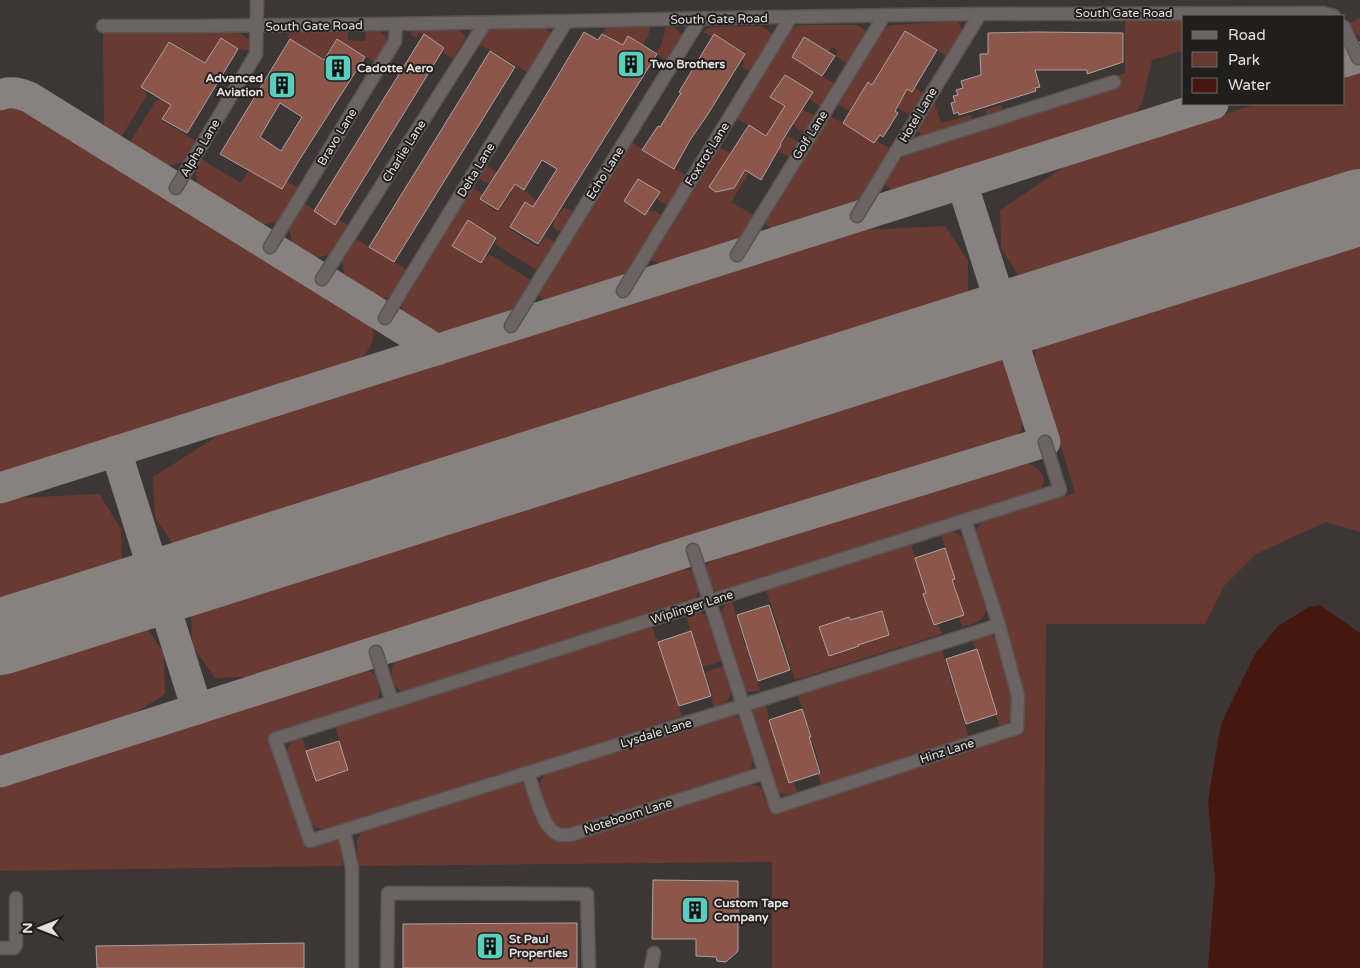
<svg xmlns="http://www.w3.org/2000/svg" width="1360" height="968" font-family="'Varela Round',sans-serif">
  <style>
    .green { fill: #683a31 }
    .water { fill: #46170e }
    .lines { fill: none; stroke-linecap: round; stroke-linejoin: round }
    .taxiway { stroke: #878280; stroke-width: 31 }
    .runway { stroke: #878280; stroke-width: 76 }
    .building { fill: #8c564b; stroke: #aba3a2; fill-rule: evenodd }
    .minor-casing { stroke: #595453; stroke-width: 15 }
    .minor { stroke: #6b6463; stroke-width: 12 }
    .labels { text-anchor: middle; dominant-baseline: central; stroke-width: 4; stroke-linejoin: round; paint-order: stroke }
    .street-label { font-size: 12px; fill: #e4e0df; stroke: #211e1e }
    .poi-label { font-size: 12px; font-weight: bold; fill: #e4e0df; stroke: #211e1e; text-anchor: start }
  </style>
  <rect width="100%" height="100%" fill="#3c3635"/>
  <g class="green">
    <path d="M1184 18V50L1152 60 1142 103 1137 111 1127 118 991 159 893 191 883 183 895 164 909 153 1125 73V19Z"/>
    <path d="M1360 18V37L1356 34 1350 23Z"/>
    <path d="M957 21 961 27 962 32 948 57 905 31 880 72 914 87 925 94 911 116 897 107 900 102 868 82 850 111 836 103 880 33 889 26 893 25Z"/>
    <path d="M802 25H858L864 30 866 35 848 64 835 56 838 51 832 47 828 52 804 37 792 57 835 84 822 107 813 102 809 98 813 91 785 75 770 97 798 114 802 109 816 116 806 132C800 131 797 129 793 124L796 119 769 132 782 140 785 136C791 137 796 139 798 144L790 158 778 151 781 145 736 118 789 31 797 26Z"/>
    <path d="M760 26 767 29 773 36 751 72 742 67 745 62 742 59 745 53 714 34 712 37 703 32 711 27Z"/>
    <path d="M618 27H650L648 37 642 45 628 37 623 45 602 34 606 28Z"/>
    <path d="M666 27H674L683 36 667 61 655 53 661 46Z"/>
    <path d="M544 28 553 34 529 73 477 43 484 31 495 29Z"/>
    <path d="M415 30H459L465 35V38L453 59 443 53 445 48 420 32 416 38 410 34Z"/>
    <path d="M103 31 237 32C245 37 251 37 250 50H240L221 38 205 62 169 41 141 87C144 91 147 91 146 97L121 137 117 139 104 130Z"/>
    <path d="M348 31V40L365 41 366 31H379L386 37V44L376 63 336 39 324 59 287 37 290 32Z"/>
    <path d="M1360 71V178L1029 283 1022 281 1001 248 1000 210 1070 163 1257 104H1344V76Z"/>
    <path d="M160 99 170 105 161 120 196 141 183 162 163 167 130 147V142L155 102Z"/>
    <path d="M934 101 941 123 970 115 972 121 923 136C919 134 918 132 917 128Z"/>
    <path d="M18 103 365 317C380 331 373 347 360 359L0 474V111Z"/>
    <path d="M1001 105 1003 112 987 116 985 110Z"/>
    <path d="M830 116 888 147 889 152 859 201 774 229 763 223Z"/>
    <path d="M631 142 687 176 668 206 659 201 657 197 659 192 638 179 624 202 645 215 648 211H655L662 216 625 276 546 301 538 295Z"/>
    <path d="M718 146 731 154 710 187 716 192 734 188 745 171 749 173 731 202 754 215 740 240 663 264 648 260Z"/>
    <path d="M201 159 241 183 248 171 254 173 282 189 287 181 298 188 279 222 258 225 198 188 195 168Z"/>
    <path d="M485 165 531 195 536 202 557 215 563 208C568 208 572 210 573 215L563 230 558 231 554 228 553 224 555 220 525 202 509 229 538 247 544 238C550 238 552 239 555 244L538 271 498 246 495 243 497 238 468 220 452 247 481 264 487 255 493 256 532 281 514 311 449 331 436 332 404 316 401 303 471 188 475 189 483 194 480 200 498 212 512 192 491 179 489 183 484 182 478 177Z"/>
    <path d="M304 203 334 225 338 219 349 226 332 254 312 259 293 248 289 228Z"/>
    <path d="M945 226 968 260V299L966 303 178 552 155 517 153 477 225 431 861 230Z"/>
    <path d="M1360 233V532L1326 522 1256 554 1224 586 1205 624H1046L1043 968H772V862L358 866 357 840 362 831 515 782 523 783 530 791 542 828 549 835 747 785H756L761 788 770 812 1023 733V689L976 534 977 528 983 522 1075 493 1035 358C1035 341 1041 339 1054 330Z"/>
    <path d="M354 238 409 271 391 297 376 299 345 280 342 259Z"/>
    <path d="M987 355C990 355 996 355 999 357 1010 363 1025 415 1022 427 1020 434 1014 438 1009 442L269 676 215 678 192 645 191 605 974 356Z"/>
    <path d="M1023 461C1033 465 1051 475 1041 488 1040 491 1037 492 1034 493L724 591 717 592 710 587 705 572 706 566 713 559 1012 463Z"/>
    <path d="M99 494 121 529 122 570 0 608V502L15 498Z"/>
    <path d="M951 532 956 533 963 538 986 608C984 623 975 623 962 627L959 617 964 615 954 584 923 594 934 626 939 625 942 634 795 680 782 638 747 649 760 691 748 692 743 688 720 615C722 609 725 603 732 601L745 646 781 635 766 591 911 544 924 588 955 579 941 534Z"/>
    <path d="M681 569 690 570 696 576 699 589 695 601 405 692C391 689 388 671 396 659Z"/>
    <path d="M700 612 705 615 709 620 722 661 703 667 701 663 668 674 682 716 329 829C321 829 312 828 308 821 305 817 286 757 287 753 287 744 294 740 302 737L316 781 349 770 335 727 652 626 667 669 699 659 686 616Z"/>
    <path d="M142 620 164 653 165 694 132 715 109 727 0 761V665Z"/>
    <path d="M990 634 995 638C1001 657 1016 694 1013 714 1011 721 1005 724 1000 728L986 685 956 695 969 738 821 785 818 774 822 773 813 744 780 754 789 783 794 782 797 792C790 795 785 796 778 792L752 718 755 707 765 704 769 717 768 718 778 749 812 737 797 693 941 647 954 690 985 681 972 638Z"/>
    <path d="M723 666C727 676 737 693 726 702 723 704 717 705 714 707L711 697 713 696 705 672Z"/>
    <path d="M364 669C367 670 372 671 375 675 381 683 381 694 375 702L269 737 305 847 336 838C346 845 343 856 342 866L0 871V784Z"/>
    <path d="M730 715 738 717 742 723 753 761 751 768 747 773 572 829C551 831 550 817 545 801 543 796 540 790 540 785 540 779 544 776 548 772Z"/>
  </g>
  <path class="water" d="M1320 605 1360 633V968H1208L1215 880 1208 802 1218 739 1222 722 1255 654 1278 626 1309 607Z"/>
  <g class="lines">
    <g class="taxiway">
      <path d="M1344 62 1360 57"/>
      <path d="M0 95C11 91 18 93 29 97L437 350"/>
      <path d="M116 451 197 709"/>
      <path d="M0 488 1213 104"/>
      <path d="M0 772 693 550 1045 442 962 183"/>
    </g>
    <path class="runway" d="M0 637 1360 207"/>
  </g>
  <g class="building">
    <path d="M905 31 937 50 912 92 907 89 895 111 898 113 883 137 880 135 874 143 843 123 868 82 872 85Z"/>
    <path d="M584 32 598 40 602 34 623 45 628 36 657 54 538 244 510 227 525 202 533 207 557 169 542 160 524 190 515 184 498 210 480 199 536 112Z"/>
    <path d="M1037 32 1123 33V62L1087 74V70H1035L1040 87 1035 88 1036 91 959 115 958 112 954 114 951 103 955 102 953 96 958 95 956 90 963 88 961 81 981 75 980 54H988V33Z"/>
    <path d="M424 34 444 48 335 225 314 211Z"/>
    <path d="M714 34 745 54 708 114 690 140 674 169 642 150 658 126 660 127 681 93 679 92Z"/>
    <path d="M804 37 835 56 822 76 792 57Z"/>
    <path d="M221 38 238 49 187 133 162 119 171 105 141 87 169 42 205 63Z"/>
    <path d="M290 39 324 60 337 39 365 57 298 162 282 189 220 154ZM280 103 302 117 281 151 260 137Z"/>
    <path d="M490 51 515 67 394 262 369 247Z"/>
    <path d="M785 75 813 92 780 144 781 145 761 180 745 170 734 188 716 192 709 187 749 125 766 136 785 106 770 97Z"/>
    <path d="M638 179 660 192 645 215 624 201Z"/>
    <path d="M468 220 496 238 481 263 452 246Z"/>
    <path d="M945 548 955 579 952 580 964 615 934 625 923 594 926 593 915 558Z"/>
    <path d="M769 605 790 670 758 681 737 615Z"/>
    <path d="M882 611 889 635 858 645 859 646 829 656 819 627 849 617 850 620Z"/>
    <path d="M691 631 711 696 679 706 658 642Z"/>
    <path d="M977 649 997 714 966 724 946 659Z"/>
    <path d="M802 709 811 737H809L820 773 789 783 769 720Z"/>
    <path d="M339 741 348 770 316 781 306 751Z"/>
    <path d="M653 880 738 881V951L726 962 717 961 716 957 696 956V939H652Z"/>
    <path d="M577 923V968H403V924Z"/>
    <path d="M304 943V968H97L96 946Z"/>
  </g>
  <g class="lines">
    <g class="minor-casing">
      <g id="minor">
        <path d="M103 26C395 27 687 17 980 14 1094 13 1208 13 1323 13L1334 16"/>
        <path d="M1344 27 1358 58"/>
        <path d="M896 151 1114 82"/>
        <path d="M176 188 256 54 257 0"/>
        <path d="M857 216 980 14"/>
        <path d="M270 247 395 41 396 24"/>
        <path d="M737 255 884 16"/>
        <path d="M322 279 485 23"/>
        <path d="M623 291 791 17"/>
        <path d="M385 318 566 22"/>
        <path d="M511 326 700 19"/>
        <path d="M965 520 999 625 310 841 275 739 1060 490 1045 442"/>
        <path d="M693 550 776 807 1017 728 1018 696 999 625"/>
        <path d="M376 652 392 702"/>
        <path d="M528 773C533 788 542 824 554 832 559 836 564 835 570 835L764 773"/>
        <path d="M344 831 352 868V968"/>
        <path d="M0 948H14L16 945V898"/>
        <path d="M387 968 388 893 587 894 589 968"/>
        <path d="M651 968 654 953"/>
      </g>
    </g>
    <use href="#minor" class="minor"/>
  </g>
  <defs>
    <g id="building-square" transform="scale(1.4375)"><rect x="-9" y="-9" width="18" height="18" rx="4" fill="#5acebd" stroke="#211e1e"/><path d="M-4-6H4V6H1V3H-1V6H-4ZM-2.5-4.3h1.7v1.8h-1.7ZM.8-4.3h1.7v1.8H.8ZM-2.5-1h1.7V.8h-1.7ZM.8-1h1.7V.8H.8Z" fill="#111"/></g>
  </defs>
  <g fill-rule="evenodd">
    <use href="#building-square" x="631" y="64"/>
    <use href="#building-square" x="338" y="68"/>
    <use href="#building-square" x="282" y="85"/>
    <use href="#building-square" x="695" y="910"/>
    <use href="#building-square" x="490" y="946"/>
  </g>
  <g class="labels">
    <g class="street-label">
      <text x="1124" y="13">South Gate Road</text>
      <text transform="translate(719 19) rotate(-1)">South Gate Road</text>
      <text transform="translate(314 26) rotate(-1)">South Gate Road</text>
      <text transform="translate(918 115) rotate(-59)">Hotel Lane</text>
      <text transform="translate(810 135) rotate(-58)">Golf Lane</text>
      <text transform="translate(337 137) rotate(-59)">Bravo Lane</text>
      <text transform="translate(200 148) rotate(-59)">Alpha Lane</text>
      <text transform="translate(404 151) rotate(-58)">Charlie Lane</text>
      <text transform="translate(707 154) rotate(-58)">Foxtrot Lane</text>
      <text transform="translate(476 170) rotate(-59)">Delta Lane</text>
      <text transform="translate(605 173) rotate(-58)">Echo Lane</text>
      <text transform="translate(692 607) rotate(-18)">Wiplinger Lane</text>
      <text transform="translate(656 733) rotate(-17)">Lysdale Lane</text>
      <text transform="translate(947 751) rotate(-18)">Hinz Lane</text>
      <text transform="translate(628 816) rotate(-18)">Noteboom Lane</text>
    </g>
    <g class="poi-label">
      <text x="650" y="64">Two Brothers</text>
      <text x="357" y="68">Cadotte Aero</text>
      <text x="263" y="78" text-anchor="end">Advanced<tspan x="263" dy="14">Aviation</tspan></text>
      <text x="714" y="903">Custom Tape<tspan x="714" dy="14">Company</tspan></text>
      <text x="509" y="939">St Paul<tspan x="509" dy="14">Properties</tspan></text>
    </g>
  </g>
  <rect x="1182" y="15" width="162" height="90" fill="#211e1e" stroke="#6f6c6b"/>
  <rect x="1192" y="31" width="25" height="8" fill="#6b6463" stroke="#6f6c6b"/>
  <text x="1228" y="40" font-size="15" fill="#e4e0df">Road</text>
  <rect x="1192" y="52" width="25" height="15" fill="#683a31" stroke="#6f6c6b"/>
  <text x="1228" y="65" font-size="15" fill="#e4e0df">Park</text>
  <rect x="1192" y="78" width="25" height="15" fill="#46170e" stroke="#6f6c6b"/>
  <text x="1228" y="90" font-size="15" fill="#e4e0df">Water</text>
  <g transform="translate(40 928) rotate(270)" stroke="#211e1e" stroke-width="4" paint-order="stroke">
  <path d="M0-4L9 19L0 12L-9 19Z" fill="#e4e0df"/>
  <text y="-8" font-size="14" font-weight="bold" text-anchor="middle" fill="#e4e0df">N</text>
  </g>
</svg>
